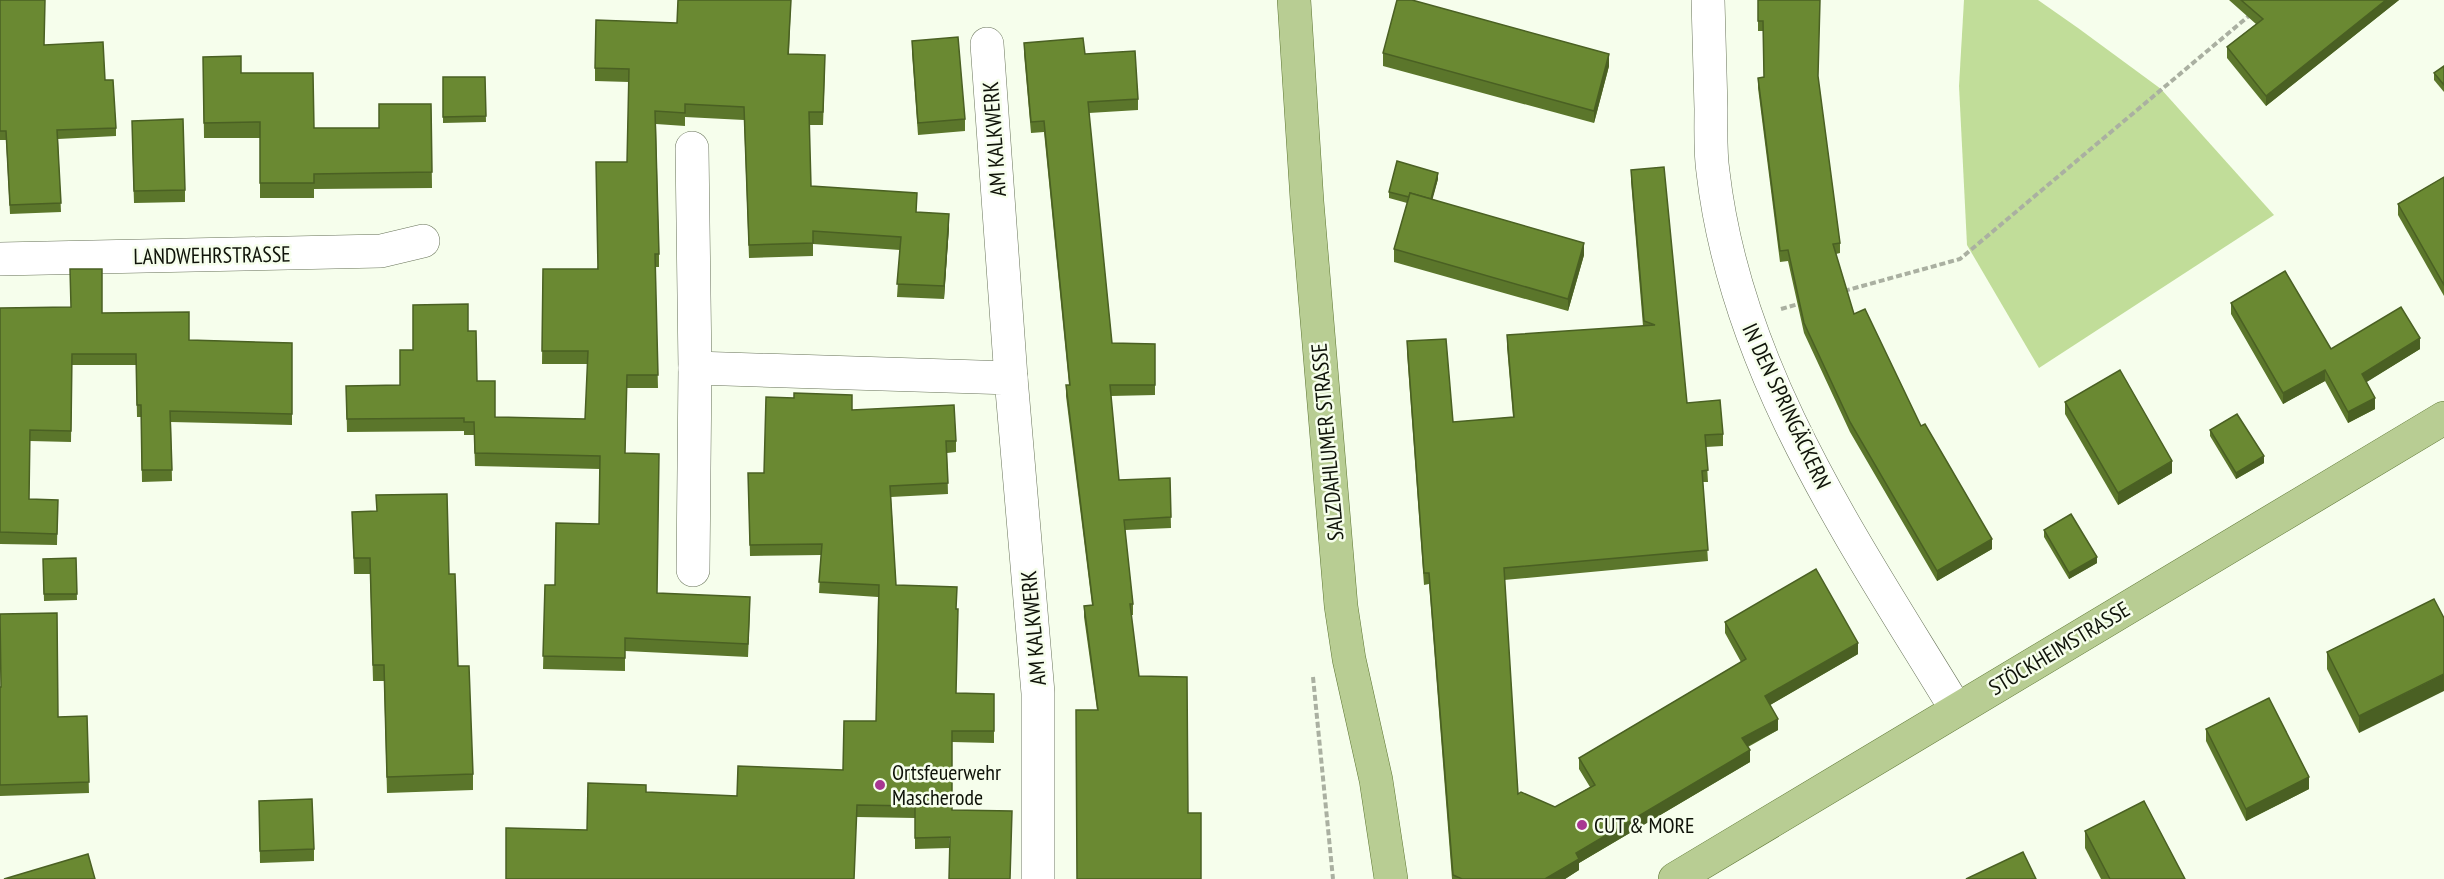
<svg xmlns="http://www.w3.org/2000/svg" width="2444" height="879" font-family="'PT Sans Narrow',sans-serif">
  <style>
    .green { fill: #c1dd99 }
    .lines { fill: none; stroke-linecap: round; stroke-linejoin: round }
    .minor-casing { stroke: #69745a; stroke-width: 34 }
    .major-casing { stroke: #5e7634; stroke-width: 34 }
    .path { stroke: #aab0a1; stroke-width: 4; stroke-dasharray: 6 3; stroke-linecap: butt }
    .minor { stroke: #fff; stroke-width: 33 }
    .major { stroke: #b8cd93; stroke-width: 33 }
    .wall { fill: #5b762b }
    .shaded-wall { fill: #4a6023 }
    .building { fill: #6a8932; stroke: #4a6023; stroke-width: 1.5 }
    .poi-dot { fill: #a83792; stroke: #f6feec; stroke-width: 2 }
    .labels { text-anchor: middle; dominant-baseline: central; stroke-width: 5; stroke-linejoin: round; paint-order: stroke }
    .street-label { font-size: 22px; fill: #0f1309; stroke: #f6feec }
    .poi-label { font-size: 22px; fill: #0f1309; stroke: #f6feec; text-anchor: start }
  </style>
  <rect width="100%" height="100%" fill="#f6feec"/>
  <path class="green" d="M1964 0H2038L2078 28 2161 89 2274 215 2039 368 1967 245 1959 86Z"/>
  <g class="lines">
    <g class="minor-casing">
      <g id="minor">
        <path d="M1708 0C1709 36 1710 73 1711 109 1711 130 1710 152 1713 172 1736 372 1854 541 1956 709"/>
        <path d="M987 44 1011 378"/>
        <path d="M692 148 695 368 693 570"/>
        <path d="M0 259 381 251 423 241"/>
        <path d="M695 368 1011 378 1038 693V879"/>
      </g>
    </g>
    <g class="major-casing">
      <g id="major">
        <path d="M1294 0 1307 201 1341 606 1349 659 1376 780 1391 879"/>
        <path d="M1675 879 2444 418"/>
      </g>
    </g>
    <g class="path">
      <path d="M1844 291 1960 259 2250 15"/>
      <path d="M1781 309 1802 303"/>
      <path d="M1313 677 1333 879"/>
    </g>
    <use href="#minor" class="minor"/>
    <use href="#major" class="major"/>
  </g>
  <g class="wall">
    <path d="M0 0 45 45 105 80 116 128V136L58 139 61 212 10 214 6 140H0Z"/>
    <path d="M678 0H791L789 54 825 68 823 125H809L811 186 917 212 949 227 944 299 897 297 900 250 813 244V256L749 258 744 120 685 117V126L656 124 659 254V267H655L658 388H627L625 453 657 593 750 610 748 657 625 651V671L543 669 545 585H555L599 524 600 469 475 466 474 435H464V431L347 432 346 386 400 385 413 350 468 331 477 381 495 417 585 419 588 364H542L543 269H597L627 162 629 82 595 81V68L677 23Z"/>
    <path d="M1758 0 1818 78 1840 243V253L1836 254 1854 314 1921 426 1992 549 1937 581 1850 432 1804 333 1788 261 1780 262 1758 88V78L1764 77 1763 31H1758Z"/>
    <path d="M2229 0H2399L2266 106 2227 58V47L2256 24Z"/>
    <path d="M912 41 965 119V131L918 135 912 53Z"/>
    <path d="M1024 43 1085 54 1138 99V110L1089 113 1112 343 1155 344V395L1111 396 1119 480 1170 478 1171 528 1125 530 1133 604V615H1131L1139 676 1188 813 1201 879 1097 710 1084 617V606L1092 605 1066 396V385H1069L1044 132 1031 133 1024 54Z"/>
    <path d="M1383 53 1609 66 1594 123 1383 66Z"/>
    <path d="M203 57 241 73 314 128H379L431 104 432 188 314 189V198H260V138H204Z"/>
    <path d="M2444 66V92L2434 80V73Z"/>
    <path d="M443 77H485L486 122 443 123Z"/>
    <path d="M132 133 185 190V202L134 203Z"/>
    <path d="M1631 170 1687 403 1723 434V446L1706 447 1708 482H1703L1708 561 1504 580 1518 794 1555 807 1590 787 1579 769V758L1741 662 1725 633V622L1858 654 1770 705 1778 730 1748 747 1750 762 1579 863V870L1565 879H1452L1429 584 1424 585 1407 353V341L1453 422 1513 417 1507 347V335L1643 326 1631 181Z"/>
    <path d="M2444 177V296L2398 215V204Z"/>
    <path d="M1438 179 1432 199 1584 255 1568 311 1394 262V249L1407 203 1389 198V192Z"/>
    <path d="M2231 303 2331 349H2420L2366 382 2375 409 2348 423 2325 381 2283 404 2231 314Z"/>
    <path d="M0 308 102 313 189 340 292 343V425L171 422 172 481 142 482 141 417H137L136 365H72L71 442 30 441 29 499 58 500 57 545 0 544Z"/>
    <path d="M2065 402 2172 473 2118 505 2065 414Z"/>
    <path d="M852 410 956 441V452L947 453 948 494 891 497 896 585 956 609V693L994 694V743L952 742 949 848 915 849V818L857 817 587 830 646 792 737 796 843 770 876 721 878 597 819 593 821 555 750 556 748 473H764Z"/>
    <path d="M2210 430 2264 463 2236 479 2210 436Z"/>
    <path d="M352 512 449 574 458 666 473 774V790L387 793 384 681H373L370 574H354Z"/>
    <path d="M2044 530 2097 563 2069 579 2044 537Z"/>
    <path d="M76 558 77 600 44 601 43 559Z"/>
    <path d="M2434 599 2359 733 2327 669V652Z"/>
    <path d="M0 687 58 717 87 716 89 793 0 796Z"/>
    <path d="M2206 729 2309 789 2246 821 2206 741Z"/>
    <path d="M259 801 314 849V861L260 863Z"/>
    <path d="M2085 831 2185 879H2101L2085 848Z"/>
  </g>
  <g class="shaded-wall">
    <path d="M2386 0H2399L2266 106V96Z"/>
    <path d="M1609 54V66L1594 123V111Z"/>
    <path d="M1438 173V179L1430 209V203Z"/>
    <path d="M949 214V227L944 299V286Z"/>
    <path d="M1584 243V255L1568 311V299Z"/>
    <path d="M2420 338V349L2362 385V374Z"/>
    <path d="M2325 370V381L2283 404V393Z"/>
    <path d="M2375 398V409L2348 423V412Z"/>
    <path d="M2264 456V463L2236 479V473Z"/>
    <path d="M2172 461V473L2118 505V493Z"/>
    <path d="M1992 539V549L1937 581V571Z"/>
    <path d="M2097 557V563L2069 579V573Z"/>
    <path d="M1858 643V654L1765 708V696Z"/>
    <path d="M2444 674V691L2359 733V716Z"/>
    <path d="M1778 719V730L1742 749V738Z"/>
    <path d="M1750 750V762L1579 863V870L1565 879H1545L1576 853Z"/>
    <path d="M2309 777V789L2246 821V809Z"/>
  </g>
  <g class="building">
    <path d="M0 0H45L44 45 103 42 105 80H113L116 128 57 130 61 203 10 205 6 131H0Z"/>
    <path d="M678 0H791L788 54 825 55 823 112H809L811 186 917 193 916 212 949 214 944 286 897 284 901 237 813 231V243L749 245 744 107 685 104V113L655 111 659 254H655L658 375H627L625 453 659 454 657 593 750 597 748 644 625 638V658L543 656 545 585H555L556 523 599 524 600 456 475 453 474 422H464V418L347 419 346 386 400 385V350H413V305L468 304V331H476L477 381H495V417L585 419 588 351H542L543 269H598L596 162H627L629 69 595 68 596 20 677 23Z"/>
    <path d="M1397 0H1412L1609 54 1594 111 1383 53Z"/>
    <path d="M1758 0H1820L1818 76 1840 243 1833 244 1854 314 1865 309 1921 426 1925 424 1992 539 1937 571 1850 422 1804 323 1788 250 1780 251 1758 78 1764 77 1763 21H1758Z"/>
    <path d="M2241 0H2386L2266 96 2227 47 2263 19Z"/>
    <path d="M958 37 965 119 918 123 912 41Z"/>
    <path d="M1083 38 1085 54 1135 51 1138 99 1088 102 1112 343 1155 344V385H1110L1119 480 1170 478 1171 517 1124 520 1133 604H1130L1139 676 1187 677 1188 813H1201V879H1077L1076 710H1098L1084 606 1093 605 1066 385H1070L1044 121 1031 122 1024 43Z"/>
    <path d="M241 56V73H313L314 128H379V104H431L432 172 314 174V183H260V122L204 123 203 57Z"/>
    <path d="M2444 66V85L2434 73Z"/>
    <path d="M443 77H485L486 116 443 117Z"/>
    <path d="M183 119 185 190 134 191 132 121Z"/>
    <path d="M1397 161 1438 173 1431 199 1410 193 1409 197 1389 192Z"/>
    <path d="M1664 167 1687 403 1720 400 1723 434 1705 435 1708 470 1702 471 1708 550 1504 568 1518 794 1521 792 1555 807 1595 785 1579 758 1746 659 1725 622 1816 569 1858 643 1765 696 1778 719 1742 738 1750 750 1576 853 1579 859 1545 879H1462L1453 875 1429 573H1424L1407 341 1446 339 1453 422 1514 417 1507 335 1655 325 1644 321 1631 170Z"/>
    <path d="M2444 177V285L2398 204Z"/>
    <path d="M1410 193 1584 243 1568 299 1394 249Z"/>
    <path d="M70 269H102V313L189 312V340L292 343V414L170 411 172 470H142L141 405H137L136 354H72L71 431 30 430 29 499 58 500 57 534 0 532V308L71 307Z"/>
    <path d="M2285 271 2331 349 2401 307 2420 338 2362 374 2375 398 2348 412 2325 370 2283 393 2231 303Z"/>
    <path d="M2120 370 2172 461 2118 493 2065 402Z"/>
    <path d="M794 393 852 395V410L954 405 956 441H946L948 483 890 486 896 585 957 587 956 609H958L956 693 994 694V731H952V810L1012 811 1010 879H949L950 837 915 838V806L857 805 854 879H506V828L587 830 588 783 646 785V792L737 796 738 766 843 770 844 721H876L879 585 819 582 822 544 750 545 748 473H764L766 397 794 398Z"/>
    <path d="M2237 414 2264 456 2236 473 2210 430Z"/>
    <path d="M447 494 449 574H455L458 666H469L473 774 387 777 384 665H373L370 558H354L352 512 377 511 376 495Z"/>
    <path d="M2071 514 2097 557 2069 573 2044 530Z"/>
    <path d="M76 558 77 594H44L43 559Z"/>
    <path d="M2434 599 2444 618V674L2359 716 2327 652Z"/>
    <path d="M57 613 58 717 87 716 89 782 0 785V687H1L0 614Z"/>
    <path d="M2269 698 2309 777 2246 809 2206 729Z"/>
    <path d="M312 799 314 849 260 851 259 801Z"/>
    <path d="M2144 801 2185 879H2110L2085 831Z"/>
    <path d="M2023 852 2036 879H1966Z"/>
    <path d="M88 854 95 879H4Z"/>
  </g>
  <g class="poi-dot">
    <circle cx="880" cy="785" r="6"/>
    <circle cx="1582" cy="825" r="6"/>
  </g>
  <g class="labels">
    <g class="street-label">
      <text transform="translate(994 139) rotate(-94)">AM KALKWERK</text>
      <text transform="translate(212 255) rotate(-1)">LANDWEHRSTRASSE</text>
      <text transform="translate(1787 406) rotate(65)">IN DEN SPRINGÄCKERN</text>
      <text transform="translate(1327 442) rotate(-95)">SALZDAHLUMER STRASSE</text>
      <text transform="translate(1033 628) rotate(-95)">AM KALKWERK</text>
      <text transform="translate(2059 648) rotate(-31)">STÖCKHEIMSTRASSE</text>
    </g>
    <g class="poi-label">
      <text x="892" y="772">Ortsfeuerwehr<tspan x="892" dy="25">Mascherode</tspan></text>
      <text x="1594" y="825">CUT &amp; MORE</text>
    </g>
  </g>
</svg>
